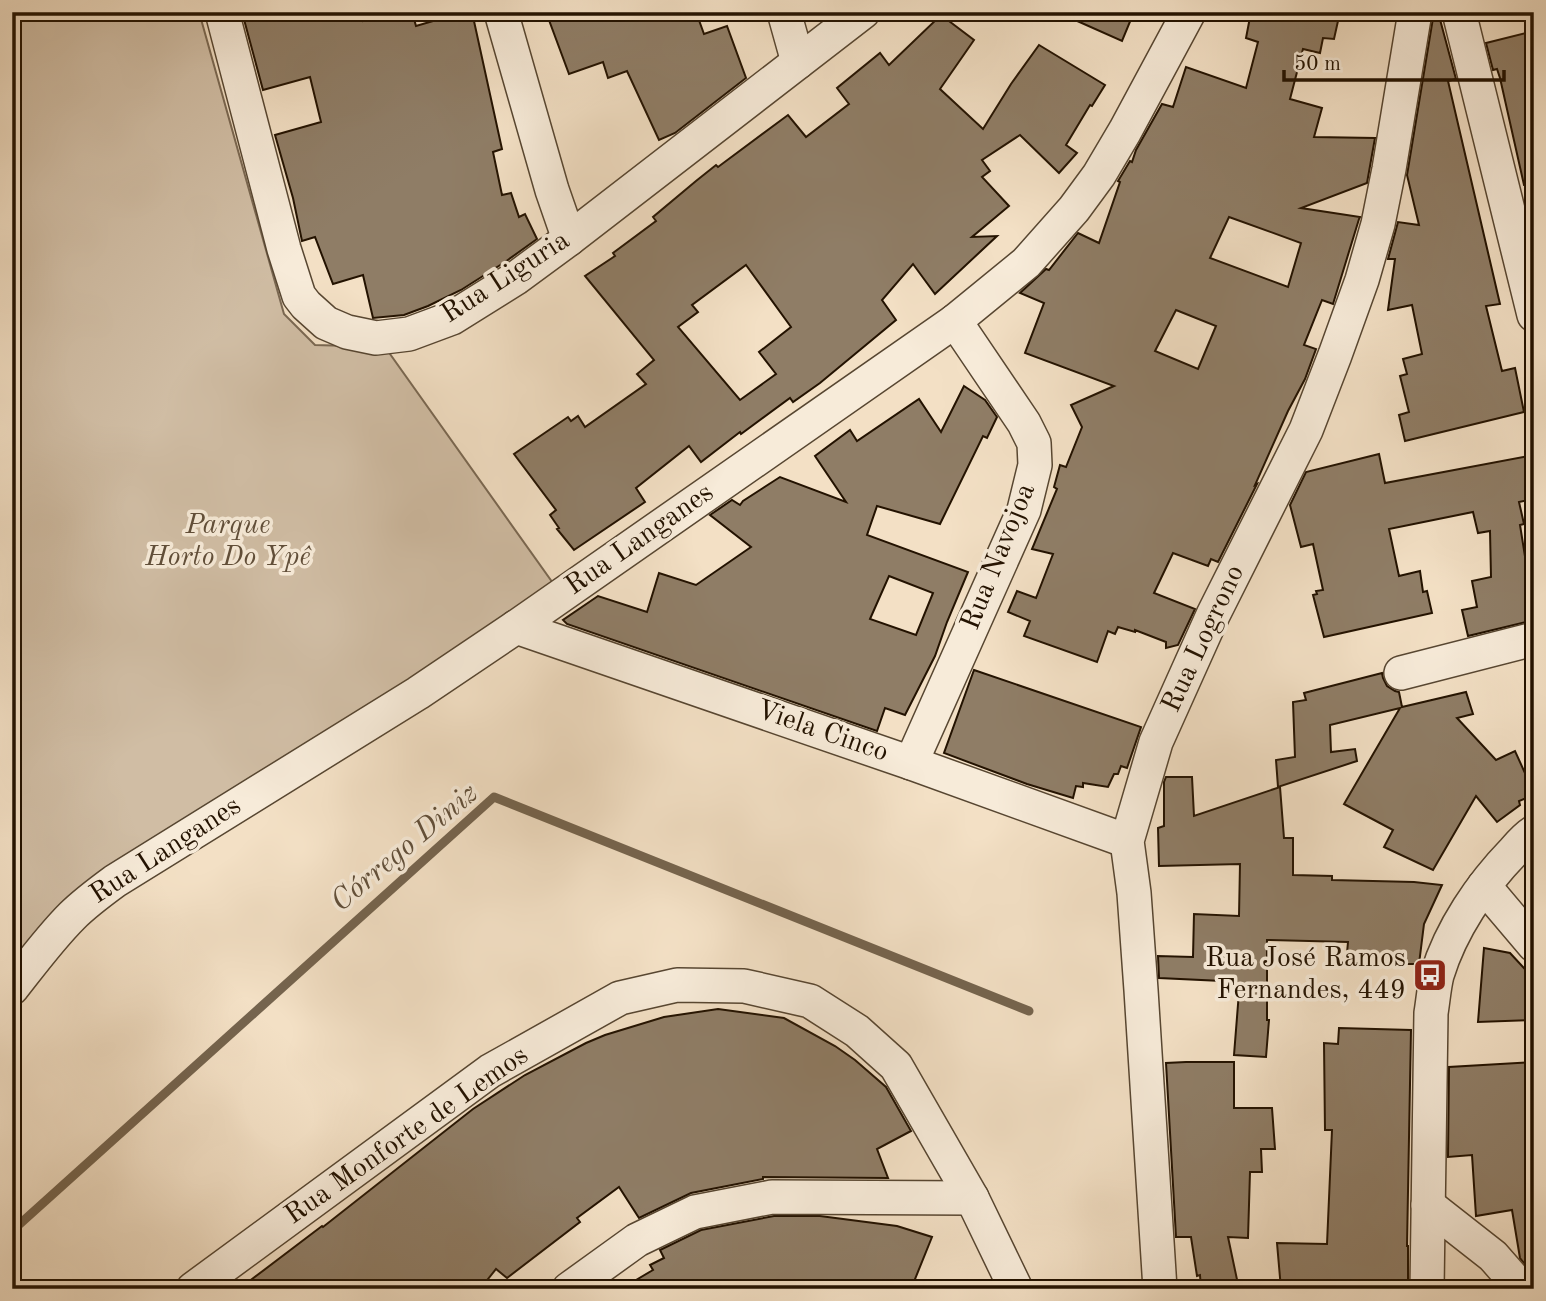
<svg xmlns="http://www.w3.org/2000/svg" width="1546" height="1301" font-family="'Old Standard TT',serif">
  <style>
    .green { fill: #d0bda4; stroke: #7a6852; stroke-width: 2 }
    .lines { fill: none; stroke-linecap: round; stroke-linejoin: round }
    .stream { stroke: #75644e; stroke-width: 9 }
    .building { fill: #8f7d66; stroke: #231200; stroke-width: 2; fill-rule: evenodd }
    .minor-casing { stroke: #574631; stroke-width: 36 }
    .minor { stroke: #f7ebd9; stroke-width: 33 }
    .labels { text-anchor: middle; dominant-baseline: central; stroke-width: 7; stroke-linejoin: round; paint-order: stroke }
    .street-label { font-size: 28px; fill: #231200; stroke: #f7ebd9 }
    .park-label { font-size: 28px; font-style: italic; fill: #604e39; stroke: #f7ebd9 }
    .poi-label { font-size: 28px; fill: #231200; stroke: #f7ebd9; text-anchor: end }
    .water-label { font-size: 30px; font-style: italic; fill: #614f3a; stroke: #f7ebd9 }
  </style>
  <rect width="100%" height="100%" fill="#f3e0c5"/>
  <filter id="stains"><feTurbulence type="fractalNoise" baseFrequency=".00286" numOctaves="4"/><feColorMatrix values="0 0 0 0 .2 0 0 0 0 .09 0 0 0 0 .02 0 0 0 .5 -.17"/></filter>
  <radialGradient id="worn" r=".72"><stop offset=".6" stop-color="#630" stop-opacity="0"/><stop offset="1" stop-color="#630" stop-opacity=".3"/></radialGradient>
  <path class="green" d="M12 12H199L284 314 315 345 385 347 555 586 88 892 12 977Z"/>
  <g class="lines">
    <path class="stream" d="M12 1231 494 797 1029 1011"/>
  </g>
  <g class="building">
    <path d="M242 12H362L363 21 394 12H412L416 26 464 12H472L502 149 493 152 502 195 511 193 519 217 525 214 537 239 505 262 461 290 428 306 404 315 373 318 363 275 333 284 315 237 302 241 293 198 275 135 321 122 310 77 263 90Z"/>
    <path d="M546 12H696L704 34 727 26 746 78 675 133 659 140 627 71 608 78 603 62 569 74Z"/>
    <path d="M1057 12H1134L1122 41Z"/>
    <path d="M1251 12H1340L1334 39 1323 38 1320 53 1303 49 1290 99 1322 108 1314 137 1375 138 1367 183 1301 208 1360 217 1359 219 1333 304 1322 300 1304 345 1316 349 1305 379 1288 411 1255 485 1257 484 1218 562 1211 559 1208 566 1173 553 1154 593 1195 609 1178 645 1166 648V642L1135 630V632L1118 627 1115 634 1108 631 1097 662 1024 636 1030 621 1008 612 1017 591 1036 598 1053 554 1032 549 1057 489 1054 487 1060 465 1066 467 1082 427 1071 405 1114 386 1025 353 1044 303 1020 293 1046 269 1049 270 1078 233 1099 243 1120 182 1118 181 1130 161 1132 162 1136 150 1162 104 1173 107 1186 67 1246 88 1258 42 1246 38ZM1229 217 1301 243 1288 287 1210 258ZM1176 310 1216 326 1198 369 1155 351Z"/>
    <path d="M1434 12H1438L1456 79 1448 81 1500 304 1486 306 1502 371 1515 368 1524 412 1405 441 1399 415 1409 412 1400 376 1407 374 1403 359 1422 354 1412 305 1388 310 1395 259H1388L1398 222 1419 225 1407 175Z"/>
    <path d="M941 15 974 40 940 89 983 129 1011 84 1039 45 1105 85 1092 106 1090 105 1066 145 1077 153 1059 173 1020 135 982 160 990 171 982 177 1009 206 972 237 997 236 935 294 913 264 882 300 896 320 820 383 793 402 790 398 741 434 740 432 701 462 689 446 636 488 645 502 574 550 557 529 559 528 550 515 556 510 514 454 568 417 571 421 578 416 585 427 646 384 637 374 654 360 585 276 615 256 613 253 656 221 653 217 696 181 716 165 718 167 788 115 806 137 849 104 837 88 880 53 889 65ZM746 265 791 327 759 352 776 374 740 400 678 327 698 312 692 305Z"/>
    <path d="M1534 31V184L1524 185 1500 78 1497 69 1493 70 1486 43Z"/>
    <path d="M964 386 985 400 997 417 987 438 983 436 940 524 877 506 867 535 968 572 947 622 935 656 905 715 885 708 877 731 567 624 563 620 598 596 647 612 659 573 696 585 751 547 710 515 732 500 740 505 743 501 780 477 846 502 815 456 850 430 857 441 919 399 941 432ZM889 576 933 593 916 635 870 619Z"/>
    <path d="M1379 454 1385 483 1534 455V499L1519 502 1524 524 1520 525 1527 569 1534 567V620L1468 636 1462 610 1477 607 1472 581 1491 577 1490 531 1478 533 1473 512 1389 529 1399 576 1420 571 1423 592 1427 591 1432 613 1324 637 1313 595 1317 594 1316 591 1323 590 1313 544 1301 547 1290 505 1306 472Z"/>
    <path d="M974 670 1141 727 1127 768 1121 766 1118 774H1114L1108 787 1083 783V787L1076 786 1073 798 1027 784 944 753Z"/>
    <path d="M1382 673 1383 678 1387 686 1395 691 1399 692 1402 707 1466 692 1473 714 1457 718 1496 760 1515 751 1534 793V795L1519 801 1520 805 1497 822 1476 796 1433 870 1384 847 1393 830 1344 804 1400 708 1330 725 1331 752 1355 749 1357 761 1278 787 1276 760 1295 757 1293 702 1306 700 1304 693Z"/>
    <path d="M1166 777H1192L1194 816 1280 787 1284 838H1293V875L1332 876V880L1414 882 1442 885 1424 924 1419 964H1346L1348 942 1267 940V1020H1269L1266 1057 1234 1055 1239 992H1221L1222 981 1159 978 1158 956 1193 957 1194 914 1239 916 1240 864 1159 866 1158 828 1164 826V782Z"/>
    <path d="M1484 948 1510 953 1534 979V1020L1478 1022Z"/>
    <path d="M718 1009 784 1018 835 1046 855 1060 886 1087 911 1131 877 1149 888 1178 763 1177V1179L691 1193 639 1218 619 1187 577 1218 580 1222 507 1278 496 1269 480 1289H239L322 1226 323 1227 473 1109 525 1075 586 1043 605 1035 664 1017Z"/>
    <path d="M1339 1028 1411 1030 1407 1246H1408V1289H1281L1277 1243 1327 1244 1332 1130H1325L1324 1043 1338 1044Z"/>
    <path d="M1186 1062H1234V1108H1272L1275 1149H1261L1262 1172H1250L1248 1238 1228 1237 1239 1289H1201L1200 1275 1197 1276 1191 1237H1176L1166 1063Z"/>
    <path d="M1534 1062V1262L1524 1263 1520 1258 1512 1210 1476 1216 1472 1155 1448 1157 1449 1067Z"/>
    <path d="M774 1216H820L897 1226 932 1237 911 1289H621L653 1270 650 1265 664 1258 660 1250 701 1230Z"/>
  </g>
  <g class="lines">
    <g class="minor-casing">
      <g id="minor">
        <path d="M222 12 284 249 299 296 306 305 326 323 347 332 376 338 409 334 452 318 516 278 569 239 863 12"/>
        <path d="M501 12 552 190 569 239"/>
        <path d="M784 12 798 62"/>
        <path d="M1459 12 1534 315"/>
        <path d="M516 627 911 763 1127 841"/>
        <path d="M1401 673 1534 639"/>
        <path d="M911 763 1024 510 1035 465 1034 443 1024 423 955 321"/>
        <path d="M1484 886 1534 945"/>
        <path d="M12 988C31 964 50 938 72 916 85 903 100 892 115 881L418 693 516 627 955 321 1026 263 1074 209 1099 175 1125 131 1189 12"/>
        <path d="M1428 1205 1493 1256 1522 1289"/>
        <path d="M193 1289 490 1071 620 998 677 985 744 986 810 1001 857 1031 896 1066 972 1198 1016 1289"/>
        <path d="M569 1289 637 1240 695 1212 772 1197 972 1198"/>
        <path d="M1160 1289 1141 990 1134 893 1127 841 1156 742 1213 615 1306 430 1335 355 1362 280 1378 224 1389 169 1415 12"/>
        <path d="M1427 1289 1431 1013C1433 1001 1434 987 1437 975 1451 929 1481 885 1514 851 1520 844 1526 837 1534 832"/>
      </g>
    </g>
    <use href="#minor" class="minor"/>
  </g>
  <defs>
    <g id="bus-square" transform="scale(1.75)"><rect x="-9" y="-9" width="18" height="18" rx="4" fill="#8f2418" stroke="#f7ebd9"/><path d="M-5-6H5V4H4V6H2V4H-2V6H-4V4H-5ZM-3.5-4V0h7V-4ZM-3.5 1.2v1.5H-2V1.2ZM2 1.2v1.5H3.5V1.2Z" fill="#fff"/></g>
  </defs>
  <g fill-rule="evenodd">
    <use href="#bus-square" x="1430" y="975"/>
  </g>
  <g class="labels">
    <g class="street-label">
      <text transform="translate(506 278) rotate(-33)">Rua Liguria</text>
      <text transform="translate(640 540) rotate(-35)">Rua Langanes</text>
      <text transform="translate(999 557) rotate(-68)">Rua Navojoa</text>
      <text transform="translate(1204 639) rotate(-65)">Rua Logrono</text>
      <text transform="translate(822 732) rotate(19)">Viela Cinco</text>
      <text transform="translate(166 851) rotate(-33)">Rua Langanes</text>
      <text transform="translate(407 1136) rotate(-35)">Rua Monforte de Lemos</text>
    </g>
    <g class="park-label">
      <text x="228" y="526">Parque<tspan x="228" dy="32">Horto Do Ypê</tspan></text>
    </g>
    <g class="poi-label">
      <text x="1406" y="959">Rua José Ramos<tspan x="1406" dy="32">Fernandes, 449</tspan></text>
    </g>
    <g class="water-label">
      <text transform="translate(405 848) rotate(-40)">Córrego Diniz</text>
    </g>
  </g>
  <rect width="1546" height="1301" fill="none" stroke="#f3e0c5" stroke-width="42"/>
  <rect x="14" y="14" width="1518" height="1273" fill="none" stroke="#231200" stroke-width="3.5"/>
  <rect x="21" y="21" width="1504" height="1259" fill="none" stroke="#231200" stroke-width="2"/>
  <path d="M1284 70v10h220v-10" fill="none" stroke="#231200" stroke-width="3.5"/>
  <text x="1294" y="70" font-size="21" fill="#231200" stroke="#f7ebd9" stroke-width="5" paint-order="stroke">50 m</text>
  <rect width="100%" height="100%" filter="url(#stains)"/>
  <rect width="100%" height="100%" fill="url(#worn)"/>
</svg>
